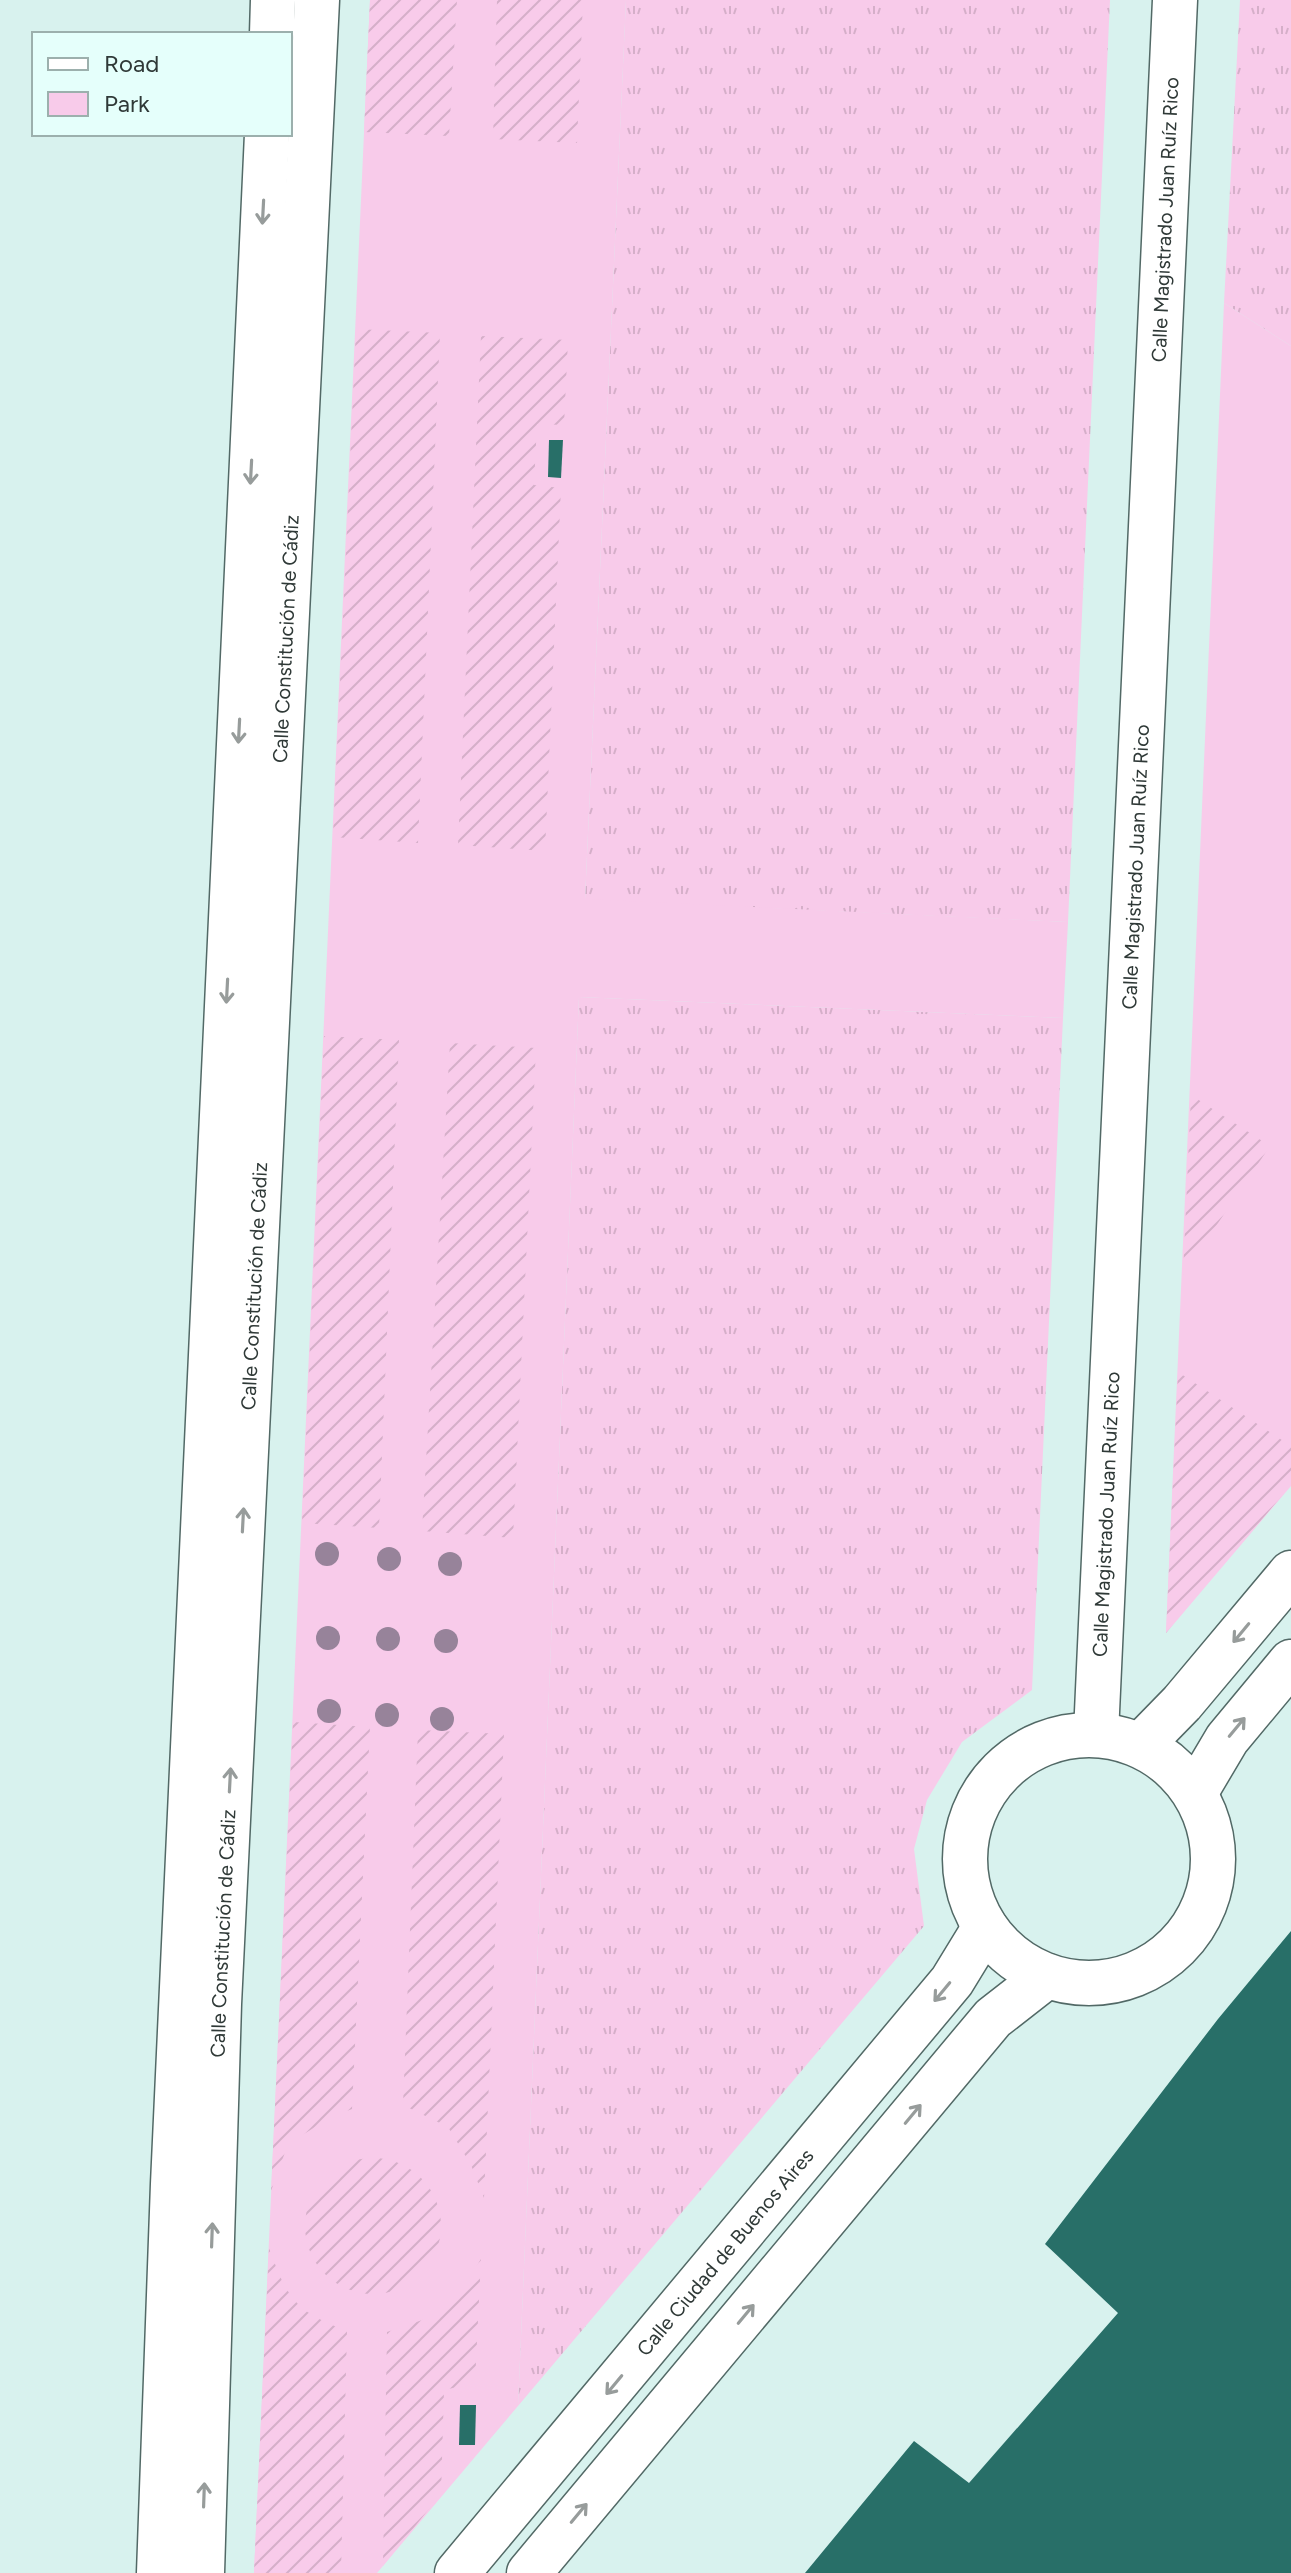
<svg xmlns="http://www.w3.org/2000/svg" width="1291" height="2573" font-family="Figtree,sans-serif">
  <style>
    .grass { fill: url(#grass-tufts) }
    .park { fill: #f8cbea }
    .garden { fill: url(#garden-furrows) }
    .building { fill: #286f68 }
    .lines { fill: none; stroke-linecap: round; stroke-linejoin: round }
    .minor-casing { stroke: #526966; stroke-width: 47 }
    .tertiary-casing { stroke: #526966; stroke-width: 47 }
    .minor { stroke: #fff; stroke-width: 44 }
    .tertiary { stroke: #fff; stroke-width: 44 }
    .tree { fill: #97839a }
    .oneway { stroke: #979c9b }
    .labels { text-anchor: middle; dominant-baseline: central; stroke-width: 8; stroke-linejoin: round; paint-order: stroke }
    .street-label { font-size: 20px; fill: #2f3937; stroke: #e5fffb }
  </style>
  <defs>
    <pattern id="grass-tufts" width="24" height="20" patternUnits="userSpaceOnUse" patternTransform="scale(2)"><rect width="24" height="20" fill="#f8cbea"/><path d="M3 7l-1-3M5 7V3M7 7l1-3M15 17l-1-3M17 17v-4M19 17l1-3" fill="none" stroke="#d5afc9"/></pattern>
    <pattern id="garden-furrows" width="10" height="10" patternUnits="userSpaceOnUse" patternTransform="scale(2)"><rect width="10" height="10" fill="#f8cbea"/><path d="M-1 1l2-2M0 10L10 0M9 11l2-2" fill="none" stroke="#d5afc9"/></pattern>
  </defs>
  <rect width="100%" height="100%" fill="#d8f2ee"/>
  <g class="grass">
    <path d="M626 0H1110L1068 922 585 900Z"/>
    <path d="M1240 0H1291V346L1224 303Z"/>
    <path d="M579 997 1063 1018 1032 1690 962 1742 927 1800 914 1849 924 1926 518 2406Z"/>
  </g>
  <g class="park">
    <path d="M370 0H626L585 899 1068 922 1063 1018 579 997 518 2406 377 2573H254Z"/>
    <path d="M1224 303 1291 346V1486L1166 1633Z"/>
  </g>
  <g class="garden">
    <path d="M370 0H457L449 136 364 132Z"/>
    <path d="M497 0H583L577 143 493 139Z"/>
    <path d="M356 329 440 333 418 843 333 837Z"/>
    <path d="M481 336 568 340 564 425 537 424 534 485 561 488 545 851 458 845Z"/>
    <path d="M324 1036 399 1040 379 1528 302 1523Z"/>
    <path d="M450 1043 536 1048 513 1538 422 1531Z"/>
    <path d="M1191 1095 1270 1146 1183 1275Z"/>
    <path d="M1178 1372 1291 1446V1485L1166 1633Z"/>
    <path d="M293 1722 370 1727 352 2109 331 2117 288 2144 271 2191Z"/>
    <path d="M418 1730 504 1734 484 2198 471 2165 448 2127 403 2105Z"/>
    <circle cx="373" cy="2226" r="68"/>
    <path d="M269 2248C288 2300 295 2311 347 2331L341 2573H254Z"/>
    <path d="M481 2259 475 2383 444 2390 441 2494 383 2566 387 2332C446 2313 447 2312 481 2259Z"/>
  </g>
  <g class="building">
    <path d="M549 440H563L561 478 548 477Z"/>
    <path d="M1291 1931V2573H805L914 2441 969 2483 1118 2313 1045 2244 1218 2019Z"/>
    <path d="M460 2405H476L475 2445H459Z"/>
  </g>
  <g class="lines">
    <g class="minor-casing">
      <g id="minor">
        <path id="s1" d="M1096 1734 1175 0"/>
      </g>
    </g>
    <g class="tertiary-casing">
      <g id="tertiary">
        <path d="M272 34 273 0"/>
        <circle cx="1089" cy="1859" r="124"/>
        <path d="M1141 1745 1182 1703 1291 1573"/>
        <path d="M1195 1793 1227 1739 1291 1662"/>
        <path d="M159 2573 173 2184 267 134"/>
        <path id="s2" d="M202 2573 219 2004 317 0"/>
        <path id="s3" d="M457 2573 952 1981 985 1927"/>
        <path d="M529 2573 993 2018 1047 1976"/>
      </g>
    </g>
    <use href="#minor" class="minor"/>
    <use href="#tertiary" class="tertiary"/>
  </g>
  <g class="tree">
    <circle cx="327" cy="1554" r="12"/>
    <circle cx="389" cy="1559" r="12"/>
    <circle cx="450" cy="1564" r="12"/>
    <circle cx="328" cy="1638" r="12"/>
    <circle cx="388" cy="1639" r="12"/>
    <circle cx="446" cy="1641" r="12"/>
    <circle cx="329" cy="1711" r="12"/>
    <circle cx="387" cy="1715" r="12"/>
    <circle cx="442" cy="1719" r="12"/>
  </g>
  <defs><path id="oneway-shaft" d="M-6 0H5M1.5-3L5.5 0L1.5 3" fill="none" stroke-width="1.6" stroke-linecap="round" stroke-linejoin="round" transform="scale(2)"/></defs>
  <g class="oneway">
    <use href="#oneway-shaft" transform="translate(263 212) rotate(93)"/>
    <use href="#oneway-shaft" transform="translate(251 472) rotate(93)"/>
    <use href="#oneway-shaft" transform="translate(239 731) rotate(93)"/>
    <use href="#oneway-shaft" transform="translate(227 991) rotate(93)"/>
    <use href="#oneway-shaft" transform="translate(243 1520) rotate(-87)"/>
    <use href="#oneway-shaft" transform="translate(1241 1633) rotate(130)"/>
    <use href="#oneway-shaft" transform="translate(1237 1727) rotate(-50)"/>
    <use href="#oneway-shaft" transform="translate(230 1780) rotate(-87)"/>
    <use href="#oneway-shaft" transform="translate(942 1992) rotate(130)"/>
    <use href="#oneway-shaft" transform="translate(913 2114) rotate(-50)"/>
    <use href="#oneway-shaft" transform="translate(212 2235) rotate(-88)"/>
    <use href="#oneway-shaft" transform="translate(746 2314) rotate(-50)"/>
    <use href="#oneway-shaft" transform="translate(614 2385) rotate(130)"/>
    <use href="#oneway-shaft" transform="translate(204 2495) rotate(-88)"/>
    <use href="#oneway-shaft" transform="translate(579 2513) rotate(-50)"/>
  </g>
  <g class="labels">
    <g class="street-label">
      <text stroke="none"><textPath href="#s1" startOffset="1516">Calle Magistrado Juan Ruíz Rico</textPath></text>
      <text stroke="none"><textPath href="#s2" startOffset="1936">Calle Constitución de Cádiz</textPath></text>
      <text stroke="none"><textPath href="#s1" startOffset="868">Calle Magistrado Juan Ruíz Rico</textPath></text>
      <text stroke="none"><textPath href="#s2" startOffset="1288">Calle Constitución de Cádiz</textPath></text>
      <text stroke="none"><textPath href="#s1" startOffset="220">Calle Magistrado Juan Ruíz Rico</textPath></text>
      <text stroke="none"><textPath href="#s2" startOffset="640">Calle Constitución de Cádiz</textPath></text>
      <text stroke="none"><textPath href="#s3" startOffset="418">Calle Ciudad de Buenos Aires</textPath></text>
    </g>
  </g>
  <rect x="32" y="32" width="260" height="104" fill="#e5fffb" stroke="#9cb0ad" stroke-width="2"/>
  <rect x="48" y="58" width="40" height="12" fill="#ffffff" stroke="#9cb0ad" stroke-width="2"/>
  <text x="104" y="72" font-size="24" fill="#2f3937">Road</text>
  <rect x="48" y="92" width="40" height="24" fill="#f8cbea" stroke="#9cb0ad" stroke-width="2"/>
  <text x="104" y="112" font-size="24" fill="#2f3937">Park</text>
</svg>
